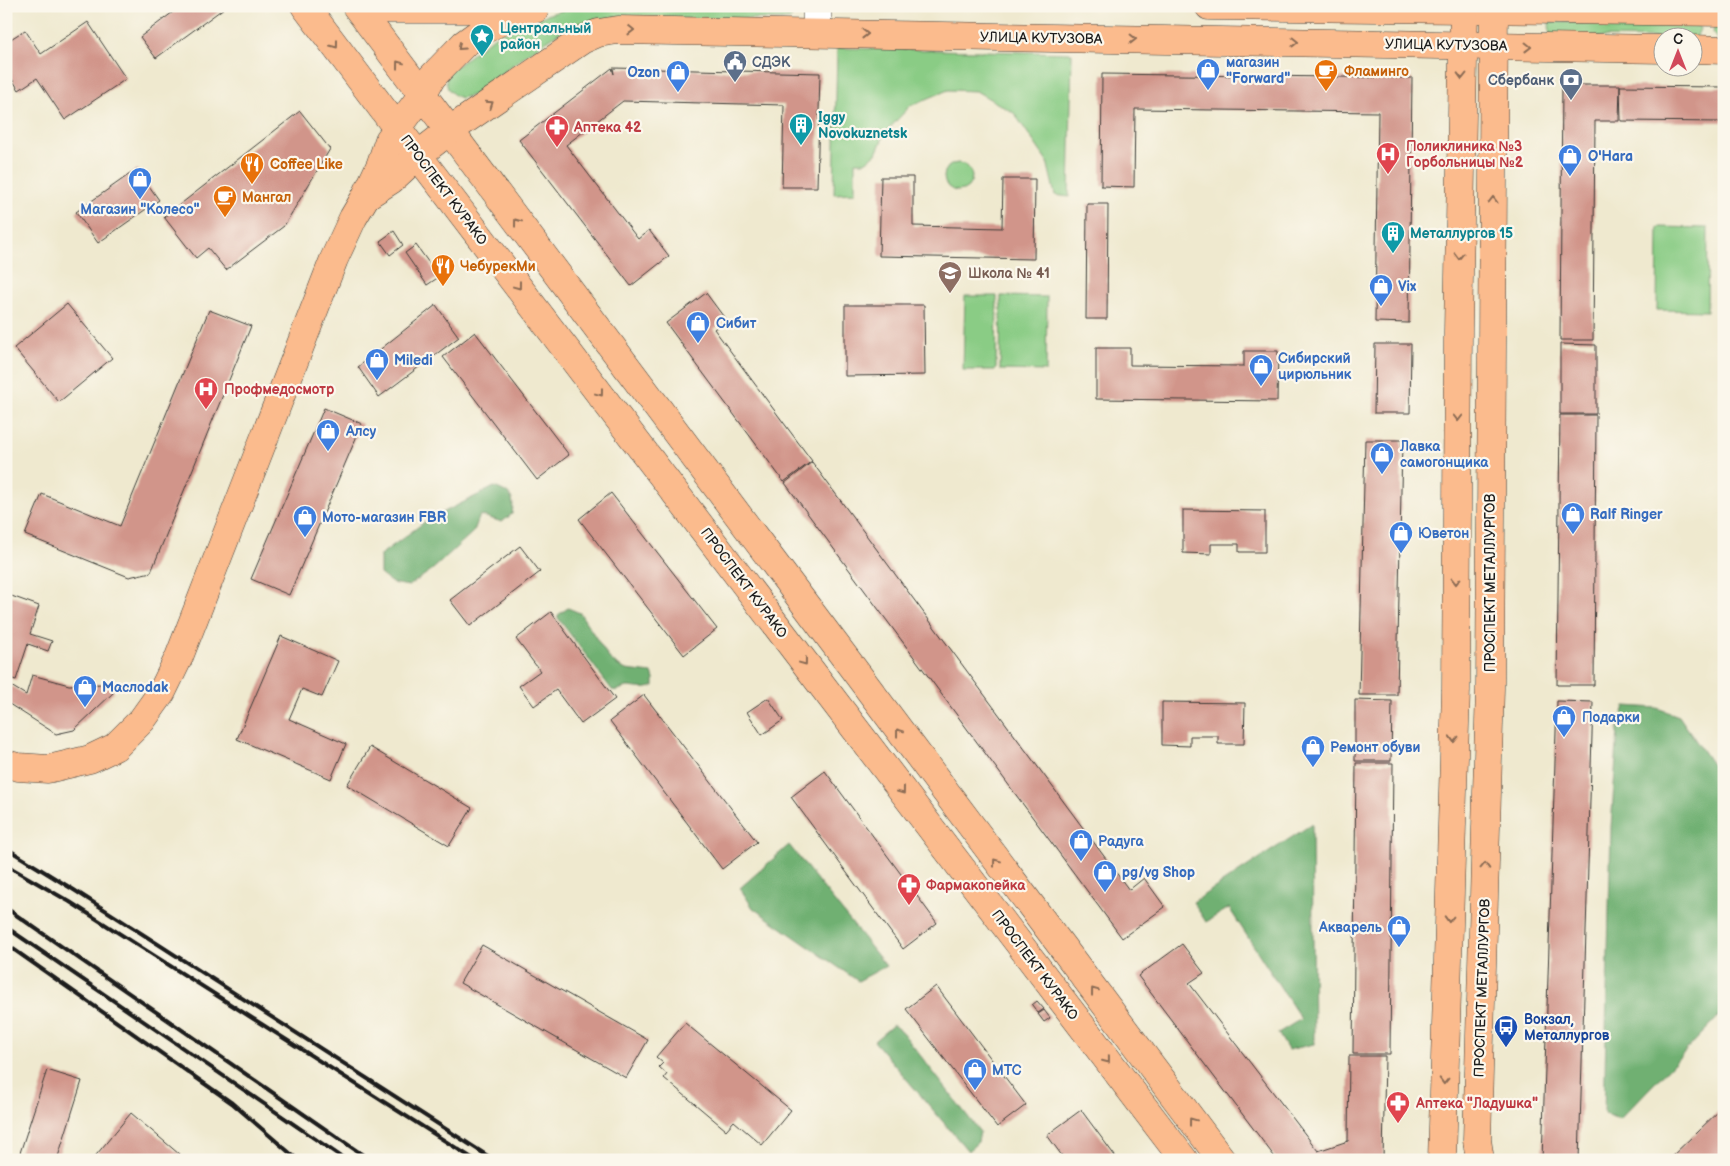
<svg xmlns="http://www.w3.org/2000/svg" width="1730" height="1166" font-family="'Balsamiq Sans',sans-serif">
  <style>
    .green { fill: #8acc85; stroke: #537450 }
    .forest { fill: #6fb072; stroke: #466647 }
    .building { fill: #d1958a }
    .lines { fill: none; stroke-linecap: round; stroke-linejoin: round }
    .minor-casing { stroke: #3c3b37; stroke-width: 29 }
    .major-casing { stroke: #3c3b37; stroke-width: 29 }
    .minor { stroke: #fff; stroke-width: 28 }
    .major { stroke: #fbbb8d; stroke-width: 28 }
    .rail { stroke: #1c1c1c; stroke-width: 4 }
    .oneway { stroke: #8c6c54 }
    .labels { text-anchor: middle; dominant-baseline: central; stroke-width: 4.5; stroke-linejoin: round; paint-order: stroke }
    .culture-label { font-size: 14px; font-weight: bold; fill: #0d838f; stroke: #fbf7ec; text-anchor: start }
    .street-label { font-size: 14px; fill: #1c1c1c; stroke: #fbf7ec }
    .service-label { font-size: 14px; font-weight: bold; fill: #4e5e75; stroke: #fbf7ec; text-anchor: start }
    .shop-label { font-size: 14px; font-weight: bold; fill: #366cbe; stroke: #fbf7ec; text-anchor: start }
    .food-label { font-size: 14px; font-weight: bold; fill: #c56008; stroke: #fbf7ec; text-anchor: start }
    .health-label { font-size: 14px; font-weight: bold; fill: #be3a42; stroke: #fbf7ec; text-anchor: start }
    .education-label { font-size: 14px; font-weight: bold; fill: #785e54; stroke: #fbf7ec; text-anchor: start }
    .transit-label { font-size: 14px; font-weight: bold; fill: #164399; stroke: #fbf7ec; text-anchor: start }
  </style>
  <rect width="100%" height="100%" fill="#fbf7ec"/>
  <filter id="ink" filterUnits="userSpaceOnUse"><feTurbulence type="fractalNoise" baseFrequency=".02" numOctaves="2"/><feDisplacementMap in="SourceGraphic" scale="10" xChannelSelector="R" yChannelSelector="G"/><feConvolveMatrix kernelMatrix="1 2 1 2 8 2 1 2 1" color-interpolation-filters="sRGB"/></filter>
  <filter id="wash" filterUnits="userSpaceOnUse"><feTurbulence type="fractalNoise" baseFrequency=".0096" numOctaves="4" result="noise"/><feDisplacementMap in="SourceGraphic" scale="20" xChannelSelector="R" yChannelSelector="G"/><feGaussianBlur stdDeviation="1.12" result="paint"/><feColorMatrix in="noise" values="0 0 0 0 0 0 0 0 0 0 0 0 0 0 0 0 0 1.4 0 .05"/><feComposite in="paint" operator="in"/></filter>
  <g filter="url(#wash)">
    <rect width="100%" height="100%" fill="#efe9cf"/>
    <g class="green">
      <path d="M596 6 786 7 790 9 793 13 791 18 787 19H597L574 26 557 34 523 57 474 95 461 98 454 95 448 89 446 81 449 72 495 36 546 15 564 10Z"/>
      <path d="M1549 22 1698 25 1700 29 1696 38 1550 37Z"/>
      <path d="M1724 23V40L1717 39 1713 33 1714 27 1717 24Z"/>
      <path d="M837 48 1072 53 1069 197 1055 195 1047 161 1014 113 976 91 948 90 910 106 885 133 876 154 865 162H855V193L834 194Z"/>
      <circle cx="958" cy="177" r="14"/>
      <path d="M1658 227 1708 228 1707 311 1657 310Z"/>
      <path d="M965 296H997L996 370H963Z"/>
      <path d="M1001 296 1047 297 1046 371 1000 370Z"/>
    </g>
    <g class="forest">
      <path d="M494 487C510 493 515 496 512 514L502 522 480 515 474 531 433 569 409 586 392 583 380 574V555L426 521Z"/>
      <path d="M568 608 580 613 609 658 617 665 626 670 652 673 654 679V686C645 690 638 688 629 687 622 687 619 692 612 690L558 618V615Z"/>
      <path d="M1625 706 1657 708 1679 716 1709 760 1724 775V1011L1620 1119 1604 1114 1611 827 1618 730Z"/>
      <path d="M1312 824 1314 1044 1288 1050 1278 1033 1301 1019 1229 908 1206 922 1193 902Z"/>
      <path d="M789 845 886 966 858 981 753 908 740 888Z"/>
      <path d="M893 1025 902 1032 980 1132 978 1142 968 1151 874 1041Z"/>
    </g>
    <g id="blocks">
      <g class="building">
        <path d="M181 6H223L224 8 156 58 140 37Z"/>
        <path d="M88 22 126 79 65 120 37 78 19 90 6 70V42L25 30 41 54Z"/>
        <path d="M612 68 614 74 613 68 820 73 817 187H782L784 105 623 101 566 145 638 239 649 230 669 256 631 286 519 140Z"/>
        <path d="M1102 74 1412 78 1409 323 1375 322 1378 112 1135 109 1134 187 1101 186Z"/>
        <path d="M1562 85H1620L1619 121H1595L1593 340H1560Z"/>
        <path d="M1620 86 1724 87V122L1621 121Z"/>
        <path d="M300 111 330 149 284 226 226 270 208 248 196 258 164 217Z"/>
        <path d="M137 169 159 200 98 243 76 212Z"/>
        <path d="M881 177H913V226L1002 228 1003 179H1035L1034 259 879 256Z"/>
        <path d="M1087 204H1108L1107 319H1086Z"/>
        <path d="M394 231 403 245 390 255 380 241Z"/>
        <path d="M416 245 439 277 427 285 405 253Z"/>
        <path d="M706 293 726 320 714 329 812 461 784 482 666 323Z"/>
        <path d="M67 304 112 358 59 402 14 348Z"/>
        <path d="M436 305 459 337 379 397 358 367Z"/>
        <path d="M845 305H924L925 375 845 376Z"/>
        <path d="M6 308 11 315 6 319Z"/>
        <path d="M209 310 251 326 151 572 129 577 25 535 42 494 120 526Z"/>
        <path d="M475 332 569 455 537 480 443 357Z"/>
        <path d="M1375 344H1411L1410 413H1374Z"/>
        <path d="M1560 344 1596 345V414H1560Z"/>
        <path d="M1096 348H1130V365L1244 366V351H1278L1277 401 1096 399Z"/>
        <path d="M324 408 362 424 289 595 251 579Z"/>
        <path d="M1560 415H1596L1594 685H1557Z"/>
        <path d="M1365 440H1402L1397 695H1359Z"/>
        <path d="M812 462 1129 890 1144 878 1165 907 1122 938 785 483Z"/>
        <path d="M611 493 717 629 684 655 579 519Z"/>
        <path d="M1183 510 1265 511V552H1239V544H1211V554L1183 553Z"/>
        <path d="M520 546 540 572 470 626 450 600Z"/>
        <path d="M6 594 39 606 30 634 52 641 48 651 28 644 16 680 6 677Z"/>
        <path d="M551 612 615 699 581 724 556 690 534 706 519 686 540 671 516 639Z"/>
        <path d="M281 636 338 661 322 697 302 689 289 719 346 744 331 779 237 739Z"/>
        <path d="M32 675 69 685 104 684 110 686 114 692 74 730 56 734 6 702V683L26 695Z"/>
        <path d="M644 695 757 842 722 869 610 721Z"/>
        <path d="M768 698 783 720 762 735 747 712Z"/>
        <path d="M1355 700 1392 701 1391 761H1355Z"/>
        <path d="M1557 701 1593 702 1579 1160H1542Z"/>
        <path d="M1162 702 1245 703 1244 744H1218V736H1190V746L1162 745Z"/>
        <path d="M370 747 472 808 449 846 347 785Z"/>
        <path d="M1356 763H1393L1390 1054H1353Z"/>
        <path d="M825 771 937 923 903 949 791 797Z"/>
        <path d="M1182 944 1204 973 1189 983 1318 1151 1348 1141 1349 1056H1385L1383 1160H1277L1138 976Z"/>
        <path d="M482 945 648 1040 626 1078 460 983Z"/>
        <path d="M936 986 1026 1105 997 1127 906 1009Z"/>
        <path d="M1037 1001 1044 1009 1038 1013 1032 1005Z"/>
        <path d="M1044 1010 1050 1018 1044 1022 1038 1014Z"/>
        <path d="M685 1023 791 1110 762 1145 734 1121 726 1130 664 1078 667 1074 659 1067 663 1063 656 1057Z"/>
        <path d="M47 1070 82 1081 57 1160H22L18 1159Z"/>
        <path d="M1724 1106V1152L1715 1160H1668Z"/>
        <path d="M1081 1110 1118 1160H1065L1047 1135Z"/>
        <path d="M131 1113 186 1160H92Z"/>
      </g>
    </g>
  </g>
  <g filter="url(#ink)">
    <use href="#blocks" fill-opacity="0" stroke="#3c3b37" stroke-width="1"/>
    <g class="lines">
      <g class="minor-casing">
        <path id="minor" d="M817 33V6"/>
      </g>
      <g class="major-casing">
        <g id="major">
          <path d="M305 6 397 128 1184 1160"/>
          <path d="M356 6 1222 1160"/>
          <path d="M373 6 387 9H521"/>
          <path d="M1209 6 1724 12"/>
          <path d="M1692 49 1724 50"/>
          <path d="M366 196 391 180 418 155 449 131 582 40 598 33 618 30 1662 49"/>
          <path d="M6 764 18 767 48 769 90 759 115 747 142 720 162 692 179 657 334 259 353 218 366 196 380 166 389 140 422 95 432 77 464 44 482 31 503 20 535 9"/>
          <path d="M1442 1160 1456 690 1458 331 1464 6"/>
          <path d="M1480 1160 1477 1140 1490 688 1494 6"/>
        </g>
      </g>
      <use href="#minor" class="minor"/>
      <use href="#major" class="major"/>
      <g class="rail">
        <path d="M6 848 74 890 494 1160"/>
        <path d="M6 865 70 902 475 1160"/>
        <path d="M6 908 370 1160"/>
        <path d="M6 927 346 1160"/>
        <path d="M6 944 232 1103 298 1160"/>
      </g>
    </g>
    <defs><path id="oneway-chevron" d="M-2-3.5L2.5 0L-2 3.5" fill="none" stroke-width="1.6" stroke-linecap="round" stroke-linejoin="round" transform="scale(1.25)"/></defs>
    <g class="oneway">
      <use href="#oneway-chevron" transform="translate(631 30) rotate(1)"/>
      <use href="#oneway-chevron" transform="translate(865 34) rotate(1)"/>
      <use href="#oneway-chevron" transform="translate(1133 39) rotate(1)"/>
      <use href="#oneway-chevron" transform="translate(1295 42) rotate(1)"/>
      <use href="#oneway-chevron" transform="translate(335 45) rotate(53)"/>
      <use href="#oneway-chevron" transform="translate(461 47) rotate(138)"/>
      <use href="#oneway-chevron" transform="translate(1528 47) rotate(1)"/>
      <use href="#oneway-chevron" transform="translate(399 64) rotate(-127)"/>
      <use href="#oneway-chevron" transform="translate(1462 76) rotate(91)"/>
      <use href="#oneway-chevron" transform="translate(490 104) rotate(-34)"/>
      <use href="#oneway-chevron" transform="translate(1493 200) rotate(-90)"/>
      <use href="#oneway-chevron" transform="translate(517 222) rotate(-127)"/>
      <use href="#oneway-chevron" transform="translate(1459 256) rotate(91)"/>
      <use href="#oneway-chevron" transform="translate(518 286) rotate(53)"/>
      <use href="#oneway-chevron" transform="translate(600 393) rotate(53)"/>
      <use href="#oneway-chevron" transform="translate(1458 418) rotate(90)"/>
      <use href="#oneway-chevron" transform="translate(1456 581) rotate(90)"/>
      <use href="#oneway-chevron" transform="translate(804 662) rotate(53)"/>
      <use href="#oneway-chevron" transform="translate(899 732) rotate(-127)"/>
      <use href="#oneway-chevron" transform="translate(1454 739) rotate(92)"/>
      <use href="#oneway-chevron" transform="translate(902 791) rotate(53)"/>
      <use href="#oneway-chevron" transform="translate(996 862) rotate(-127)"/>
      <use href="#oneway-chevron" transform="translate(1485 866) rotate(-88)"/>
      <use href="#oneway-chevron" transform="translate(1449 919) rotate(92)"/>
      <use href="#oneway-chevron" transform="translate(1094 991) rotate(-127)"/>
      <use href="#oneway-chevron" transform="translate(1107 1060) rotate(52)"/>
      <use href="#oneway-chevron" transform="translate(1444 1081) rotate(92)"/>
      <use href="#oneway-chevron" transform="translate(1192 1121) rotate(-127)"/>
    </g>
  </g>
  <defs>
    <g id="sight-pin" transform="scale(1.25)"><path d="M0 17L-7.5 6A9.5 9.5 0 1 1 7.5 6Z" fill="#0f9aa8" stroke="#fbf7ec"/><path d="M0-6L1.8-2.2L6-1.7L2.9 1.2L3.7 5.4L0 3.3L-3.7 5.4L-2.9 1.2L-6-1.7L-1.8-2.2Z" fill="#fff"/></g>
    <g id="civic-pin" transform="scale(1.25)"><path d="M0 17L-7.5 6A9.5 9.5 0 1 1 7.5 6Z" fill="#5c6f8a" stroke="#fbf7ec"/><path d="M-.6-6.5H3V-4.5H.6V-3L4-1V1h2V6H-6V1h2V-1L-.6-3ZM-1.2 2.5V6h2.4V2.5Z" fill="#fff"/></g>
    <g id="shop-pin" transform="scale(1.25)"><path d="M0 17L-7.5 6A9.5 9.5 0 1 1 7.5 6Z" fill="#3f7fe0" stroke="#fbf7ec"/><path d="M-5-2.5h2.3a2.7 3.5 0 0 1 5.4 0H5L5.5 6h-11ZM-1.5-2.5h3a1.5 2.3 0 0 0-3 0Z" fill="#fff"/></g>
    <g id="cafe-pin" transform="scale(1.25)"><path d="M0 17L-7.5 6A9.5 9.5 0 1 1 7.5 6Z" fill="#e8710a" stroke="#fbf7ec"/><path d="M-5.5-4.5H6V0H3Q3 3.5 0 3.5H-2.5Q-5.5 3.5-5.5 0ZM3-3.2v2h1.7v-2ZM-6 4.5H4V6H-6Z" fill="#fff"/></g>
    <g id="bank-pin" transform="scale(1.25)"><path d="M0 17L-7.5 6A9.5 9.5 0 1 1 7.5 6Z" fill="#5c6f8a" stroke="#fbf7ec"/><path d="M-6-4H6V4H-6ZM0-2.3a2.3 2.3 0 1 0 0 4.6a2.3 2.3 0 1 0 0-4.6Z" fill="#fff"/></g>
    <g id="building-pin" transform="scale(1.25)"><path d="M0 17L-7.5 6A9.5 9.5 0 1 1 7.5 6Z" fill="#0f9aa8" stroke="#fbf7ec"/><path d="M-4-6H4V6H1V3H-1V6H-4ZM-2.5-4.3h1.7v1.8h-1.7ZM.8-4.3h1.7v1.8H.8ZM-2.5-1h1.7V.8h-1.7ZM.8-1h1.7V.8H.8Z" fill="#fff"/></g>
    <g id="pharmacy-pin" transform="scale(1.25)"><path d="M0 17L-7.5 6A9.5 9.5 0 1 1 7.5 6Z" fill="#e0444e" stroke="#fbf7ec"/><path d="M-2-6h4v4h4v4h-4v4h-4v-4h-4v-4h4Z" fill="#fff"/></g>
    <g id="hospital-pin" transform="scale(1.25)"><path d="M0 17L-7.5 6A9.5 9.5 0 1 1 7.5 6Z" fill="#e0444e" stroke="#fbf7ec"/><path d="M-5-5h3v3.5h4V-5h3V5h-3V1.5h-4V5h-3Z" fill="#fff"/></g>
    <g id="restaurant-pin" transform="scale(1.25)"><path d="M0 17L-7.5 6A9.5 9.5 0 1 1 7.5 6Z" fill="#e8710a" stroke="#fbf7ec"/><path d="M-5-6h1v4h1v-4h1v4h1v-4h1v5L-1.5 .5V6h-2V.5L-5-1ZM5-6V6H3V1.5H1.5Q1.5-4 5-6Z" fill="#fff"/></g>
    <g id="school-pin" transform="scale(1.25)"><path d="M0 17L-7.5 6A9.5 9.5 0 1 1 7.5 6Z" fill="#8d6e63" stroke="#fbf7ec"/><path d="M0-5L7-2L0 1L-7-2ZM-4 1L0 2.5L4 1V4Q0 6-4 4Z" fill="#fff"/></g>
    <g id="bus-pin" transform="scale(1.25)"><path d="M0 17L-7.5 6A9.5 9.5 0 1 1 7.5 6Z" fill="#1a4fb4" stroke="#fbf7ec"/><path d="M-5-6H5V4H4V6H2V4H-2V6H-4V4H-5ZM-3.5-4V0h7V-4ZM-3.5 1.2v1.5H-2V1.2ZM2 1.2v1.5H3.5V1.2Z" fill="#fff"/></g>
  </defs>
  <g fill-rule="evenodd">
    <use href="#sight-pin" x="482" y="36"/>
    <use href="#civic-pin" x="735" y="62"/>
    <use href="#shop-pin" x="1208" y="70"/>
    <use href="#cafe-pin" x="1326" y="71"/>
    <use href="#shop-pin" x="678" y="72"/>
    <use href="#bank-pin" x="1571" y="80"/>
    <use href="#building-pin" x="801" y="125"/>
    <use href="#pharmacy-pin" x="557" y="127"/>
    <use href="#hospital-pin" x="1388" y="154"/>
    <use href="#shop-pin" x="1570" y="156"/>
    <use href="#restaurant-pin" x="252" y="164"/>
    <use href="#shop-pin" x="140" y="179"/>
    <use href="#cafe-pin" x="225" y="197"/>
    <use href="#building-pin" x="1393" y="233"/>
    <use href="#restaurant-pin" x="443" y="266"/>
    <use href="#school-pin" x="950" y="273"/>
    <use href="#shop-pin" x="1381" y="286"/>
    <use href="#shop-pin" x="698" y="323"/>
    <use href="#shop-pin" x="377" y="360"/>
    <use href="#shop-pin" x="1261" y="366"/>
    <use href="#hospital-pin" x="206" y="389"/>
    <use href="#shop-pin" x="328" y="431"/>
    <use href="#shop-pin" x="1382" y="454"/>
    <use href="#shop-pin" x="1573" y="514"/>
    <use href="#shop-pin" x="305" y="517"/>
    <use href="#shop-pin" x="1401" y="533"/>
    <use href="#shop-pin" x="85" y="687"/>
    <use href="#shop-pin" x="1564" y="717"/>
    <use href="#shop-pin" x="1313" y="747"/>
    <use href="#shop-pin" x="1081" y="841"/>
    <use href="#shop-pin" x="1105" y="872"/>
    <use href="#pharmacy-pin" x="909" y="885"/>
    <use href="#shop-pin" x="1399" y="927"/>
    <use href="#bus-pin" x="1506" y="1027"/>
    <use href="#shop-pin" x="975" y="1070"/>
    <use href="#pharmacy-pin" x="1398" y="1103"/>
  </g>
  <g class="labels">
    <g class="culture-label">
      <text x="500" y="28">Центральный<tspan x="500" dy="16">район</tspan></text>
      <text x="818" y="117">Iggy<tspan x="818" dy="16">Novokuznetsk</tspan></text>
      <text x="1410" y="233">Металлургов 15</text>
    </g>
    <g class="street-label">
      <text transform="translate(1041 38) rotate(1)">УЛИЦА КУТУЗОВА</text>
      <text transform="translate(1446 45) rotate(1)">УЛИЦА КУТУЗОВА</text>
      <text transform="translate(444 190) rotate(53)">ПРОСПЕКТ КУРАКО</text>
      <text transform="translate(744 583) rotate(53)">ПРОСПЕКТ КУРАКО</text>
      <text transform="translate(1490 583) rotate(-90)">ПРОСПЕКТ МЕТАЛЛУРГОВ</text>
      <text transform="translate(1035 965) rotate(53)">ПРОСПЕКТ КУРАКО</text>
      <text transform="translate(1482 988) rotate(-88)">ПРОСПЕКТ МЕТАЛЛУРГОВ</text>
    </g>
    <g class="service-label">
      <text x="752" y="62">СДЭК</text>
      <text x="1554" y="80" text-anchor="end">Сбербанк</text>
    </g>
    <g class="shop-label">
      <text x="1226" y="62">магазин<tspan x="1226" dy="16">"Forward"</tspan></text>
      <text x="660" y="72" text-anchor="end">Ozon</text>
      <text x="1588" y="156">O'Hara</text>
      <text x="140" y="209" text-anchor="middle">Магазин "Колесо"</text>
      <text x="1398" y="286">Vix</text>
      <text x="716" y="323">Сибит</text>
      <text x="1278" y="358">Сибирский<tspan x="1278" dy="16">цирюльник</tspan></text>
      <text x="394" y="360">Miledi</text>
      <text x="346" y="431">Алсу</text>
      <text x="1400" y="446">Лавка<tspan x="1400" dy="16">самогонщика</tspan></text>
      <text x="1590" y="514">Ralf Ringer</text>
      <text x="322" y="517">Мото-магазин FBR</text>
      <text x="1418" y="533">Юветон</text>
      <text x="102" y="687">Mаслоdak</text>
      <text x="1582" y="717">Подарки</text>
      <text x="1330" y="747">Ремонт обуви</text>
      <text x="1098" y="841">Радуга</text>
      <text x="1122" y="872">pg/vg Shop</text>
      <text x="1382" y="927" text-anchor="end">Акварель</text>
      <text x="992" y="1070">МТС</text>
    </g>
    <g class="food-label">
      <text x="1344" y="71">Фламинго</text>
      <text x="270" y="164">Coffee Like</text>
      <text x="242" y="197">Мангал</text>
      <text x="460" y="266">ЧебурекМи</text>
    </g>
    <g class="health-label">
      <text x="574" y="127">Аптека 42</text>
      <text x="1406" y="146">Поликлиника №3<tspan x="1406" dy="16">Горбольницы №2</tspan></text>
      <text x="224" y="389">Профмедосмотр</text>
      <text x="926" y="885">Фармакопейка</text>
      <text x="1416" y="1103">Аптека "Ладушка"</text>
    </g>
    <g class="education-label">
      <text x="968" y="273">Школа № 41</text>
    </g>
    <g class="transit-label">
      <text x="1524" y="1019">Вокзал,<tspan x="1524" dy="16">Металлургов</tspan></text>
    </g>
  </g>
  <rect width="1730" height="1166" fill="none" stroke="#fbf7ec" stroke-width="25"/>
  <g transform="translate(1678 52)"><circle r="24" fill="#fbf7ec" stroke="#a29f99"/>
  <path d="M0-4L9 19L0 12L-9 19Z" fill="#d1495b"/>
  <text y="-8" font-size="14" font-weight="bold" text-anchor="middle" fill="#1c1c1c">С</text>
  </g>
</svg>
